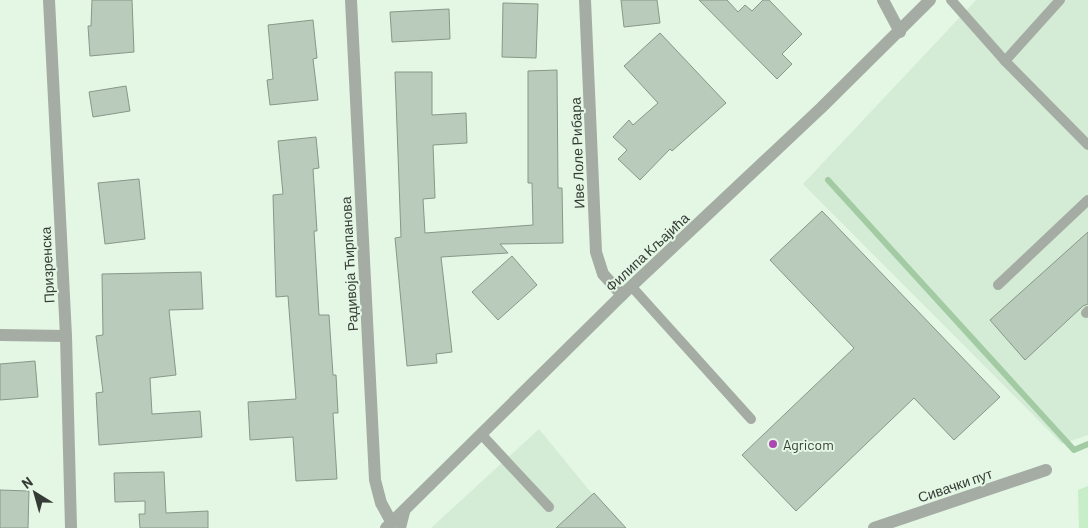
<svg xmlns="http://www.w3.org/2000/svg" width="1088" height="528" font-family="Barlow,sans-serif">
  <style>
    .built { fill: #d4ecd5 }
    .green { fill: #c7eec8 }
    .lines { fill: none; stroke-linecap: round; stroke-linejoin: round }
    .stream { stroke: #a2cba3; stroke-width: 6 }
    .building { fill: #b9cbba; stroke: #879888 }
    .service { stroke: #a4aca4; stroke-width: 10 }
    .minor { stroke: #a4aca4; stroke-width: 12 }
    .tertiary { stroke: #a4aca4; stroke-width: 12 }
    .poi-dot { fill: #ac49b0; stroke: #e4f6e4; stroke-width: 2 }
    .labels { text-anchor: middle; dominant-baseline: central; stroke-width: 4; stroke-linejoin: round; paint-order: stroke }
    .street-label { font-size: 14px; fill: #353c36; stroke: #e4f6e4 }
    .poi-label { font-size: 14px; fill: #353c36; stroke: #e4f6e4; text-anchor: start }
  </style>
  <rect width="100%" height="100%" fill="#e4f6e4"/>
  <g class="built">
    <path d="M976 0H1088V435L1062 444 803 184Z"/>
    <path d="M539 429 620 528H431Z"/>
  </g>
  <path class="green" d="M1088 486V528H1079L1078 490Z"/>
  <g class="lines">
    <path class="stream" d="M828 180 1074 450 1088 444"/>
  </g>
  <g class="building">
    <path d="M92 0H132L134 52 90 56 88 26H91Z"/>
    <path d="M621 0H657L660 23 624 27Z"/>
    <path d="M699 0H727L738 12 745 5 752 11 763 0H769L802 34 782 54 792 64 777 79Z"/>
    <path d="M503 3 538 4 536 58 502 57Z"/>
    <path d="M449 9 450 39 392 42 390 12Z"/>
    <path d="M313 20 317 58 313 59 318 100 270 105 267 80 273 79 268 25Z"/>
    <path d="M660 33 726 103 672 151 670 149 640 180 618 159 627 150 613 137 629 120 633 125 658 103 624 66Z"/>
    <path d="M557 70 558 188H562L563 243 500 244 508 253 441 257 452 352 436 354 437 363 407 366 395 238 401 237 395 72H432V115L466 113 467 143 433 145 435 198 423 199 425 233 533 225 532 183H528V71Z"/>
    <path d="M126 86 130 111 93 117 89 92Z"/>
    <path d="M316 137 319 168 313 169 317 231H314L319 315H329L333 375H336L338 413H333L337 479 296 481 293 437 250 440 248 402 296 399 288 296 276 297 273 195 283 194 278 141Z"/>
    <path d="M139 179 145 239 105 244 98 183Z"/>
    <path d="M822 211 1000 397 954 440 914 398 796 511 742 455 854 348 770 260Z"/>
    <path d="M1088 232V304L1083 306 1025 360 990 320Z"/>
    <path d="M512 256 537 285 498 320 472 292Z"/>
    <path d="M201 272 203 309 169 310 176 375 150 378 152 414 200 411 202 437 99 445 96 393 103 392 96 336 103 335 102 274Z"/>
    <path d="M35 361 38 397 0 400V364Z"/>
    <path d="M164 472 166 513 208 511V528H140L139 514H145V501L115 502 114 473Z"/>
    <path d="M0 490 29 491 28 528H0Z"/>
    <path d="M594 493 626 528H556Z"/>
  </g>
  <g class="lines">
    <g class="service">
      <path d="M951 0 1005 61 1088 145"/>
      <path d="M1005 61 1060 0"/>
      <path d="M998 285 1088 200"/>
      <path d="M632 287 751 419"/>
      <path d="M1086 313 1088 311"/>
      <path d="M481 434 549 507"/>
      <path d="M401 528 406 508"/>
    </g>
    <g class="minor">
      <path d="M49 0 66 336 71 528"/>
      <path d="M351 0 375 480 381 503 392 523"/>
      <path d="M585 0 596 252 603 274 622 295"/>
      <path d="M883 0 900 32"/>
      <path d="M0 335 66 336"/>
      <path d="M874 528 1046 470"/>
    </g>
    <path class="tertiary" d="M386 528 622 295 821 108 930 0"/>
  </g>
  <circle class="poi-dot" cx="773" cy="444" r="5"/>
  <g class="labels">
    <g class="street-label">
      <text transform="translate(577 153) rotate(-92)">Иве Лоле Рибара</text>
      <text transform="translate(647 252) rotate(-43)">Филипа Кљајића</text>
      <text transform="translate(349 264) rotate(-93)">Радивоја Ћирпанова</text>
      <text transform="translate(47 265) rotate(-93)">Призренска</text>
      <text transform="translate(955 485) rotate(-19)">Сивачки пут</text>
    </g>
    <g class="poi-label">
      <text x="783" y="444">Agricom</text>
    </g>
  </g>
  <g transform="translate(35 493) rotate(323)" stroke="#e4f6e4" stroke-width="4" paint-order="stroke">
  <path d="M0-4L9 19L0 12L-9 19Z" fill="#353c36"/>
  <text y="-8" font-size="14" font-weight="bold" text-anchor="middle" fill="#353c36">N</text>
  </g>
</svg>
